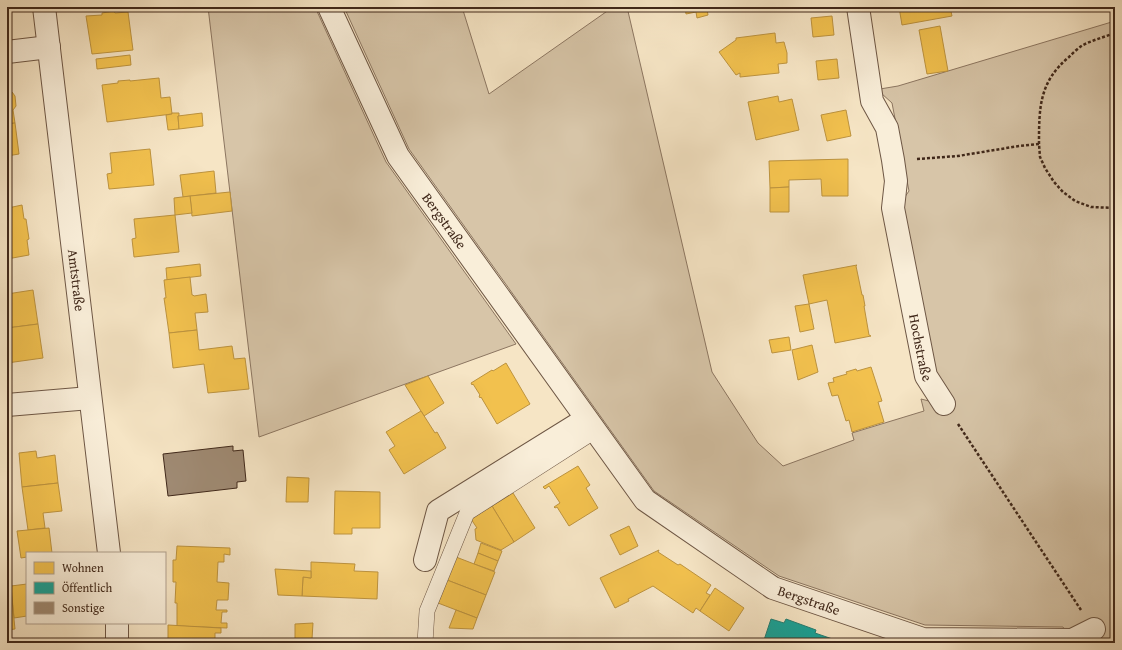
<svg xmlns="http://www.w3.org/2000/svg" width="1122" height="650" font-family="'Gentium Book Plus',serif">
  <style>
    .green { fill: #d7c5a8; stroke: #8c7661 }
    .homes { fill: #f2c14e; stroke: #bd933e }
    .public { fill: #17a398; stroke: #237e72 }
    .building { fill: #9f8a73; stroke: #40281a }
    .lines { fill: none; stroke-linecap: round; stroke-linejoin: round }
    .service-casing { stroke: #6e5745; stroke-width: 16 }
    .minor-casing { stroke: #6e5745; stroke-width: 24 }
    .path { stroke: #40281a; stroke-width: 2.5; stroke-dasharray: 3 2; stroke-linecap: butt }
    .service { stroke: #f9eed9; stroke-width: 15 }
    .minor { stroke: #f9eed9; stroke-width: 22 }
    .labels { text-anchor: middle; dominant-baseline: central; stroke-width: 4; stroke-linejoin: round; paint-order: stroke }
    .street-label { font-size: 14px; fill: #40281a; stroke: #f9eed9 }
  </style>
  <rect width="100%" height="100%" fill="#f6e5c5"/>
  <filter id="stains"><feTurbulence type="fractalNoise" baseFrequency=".005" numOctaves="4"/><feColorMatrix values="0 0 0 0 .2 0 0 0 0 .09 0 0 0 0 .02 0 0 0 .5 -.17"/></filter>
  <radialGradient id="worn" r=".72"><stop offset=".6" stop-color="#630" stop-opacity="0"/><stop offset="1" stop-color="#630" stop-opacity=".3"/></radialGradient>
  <g class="green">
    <path d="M208 7H315L386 162 516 344 259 437Z"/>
    <path d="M344 7H462L489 94 613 7H627L712 372 758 443 783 466 854 440 852 433 924 411 921 399 937 403 938 387 902 201 909 191 892 103 881 93 880 89 898 86 1115 21V643H1073L1063 627 925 625 779 576 654 491 409 149Z"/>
  </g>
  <g class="homes">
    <path d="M685 7H718L707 9 708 15 697 18 696 12 686 14Z"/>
    <path d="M899 7H950L952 16 902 25Z"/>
    <path d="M114 11 115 13 128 12 133 50 92 54 86 16 102 15V13Z"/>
    <path d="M832 16 834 35 813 37 811 18Z"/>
    <path d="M940 26 948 71 927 74 919 30Z"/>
    <path d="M775 33 776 43 784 42 787 53V63L778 64 779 73 740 77V73L736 75 719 52 736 40V38Z"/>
    <path d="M130 55 131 65 97 69 96 59Z"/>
    <path d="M837 59 839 78 818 80 816 61Z"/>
    <path d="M159 78 161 98 170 97 172 114 107 122 102 85 118 83V81L130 80V81Z"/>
    <path d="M12 92 15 96 16 106 13 110 15 123 7 124V93Z"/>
    <path d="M778 96 779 102 792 99 799 130 756 140 748 102Z"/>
    <path d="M846 110 851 136 827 141 821 115Z"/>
    <path d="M172 113H179V116H178L179 129 168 130 166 115 172 114Z"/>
    <path d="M202 113 203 126 179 129 178 116Z"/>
    <path d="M15 123 19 154 7 156V124Z"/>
    <path d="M150 149 154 185 109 189 107 174 112 173 110 153Z"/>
    <path d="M848 159V196H822L821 179 789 180V187L770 188 769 161Z"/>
    <path d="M214 171 216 193 183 197 180 175Z"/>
    <path d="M789 187V212H770V188Z"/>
    <path d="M230 192 232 211 192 216 190 196Z"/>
    <path d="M190 196 192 213 175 215 174 198Z"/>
    <path d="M7 203 8 208 22 205 24 219H26L29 239 27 240 29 255 7 259Z"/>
    <path d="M175 215 179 252 134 257 132 239 136 238 134 219Z"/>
    <path d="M200 264 201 276 167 280 166 268Z"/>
    <path d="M857 265 856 266 862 295H863L865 306H864L869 335 871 336 835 343 827 300 809 304 803 275Z"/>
    <path d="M190 277 192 295H193L194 296 206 294 208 312 195 313 197 330 169 333 164 298H166L164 280Z"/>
    <path d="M33 290 38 324 7 328V294Z"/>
    <path d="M809 304 814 329 800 332 795 306Z"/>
    <path d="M38 324 43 358 7 363V328Z"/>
    <path d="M197 330 199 350 232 346 234 359 245 358 249 389 208 393 204 364 173 368 169 333Z"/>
    <path d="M789 337 791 350 772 353 769 340Z"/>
    <path d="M812 345 818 372 798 380 792 350Z"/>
    <path d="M506 363 530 404 497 424 481 397 480 398 479 396 480 395 473 384 472 385 471 383 492 370 493 371Z"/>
    <path d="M871 367 882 401 878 402 884 422 852 432 849 420 846 421 838 395 832 396 828 383 834 382 833 378 847 374 846 372 856 369 857 371Z"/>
    <path d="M428 376 444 403 424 416 405 385Z"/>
    <path d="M421 411 435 433 437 432 446 448 404 474 389 450 395 446 386 432Z"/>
    <path d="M36 451 37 458 55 455 58 483 22 487 19 453Z"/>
    <path d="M578 466 590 485 586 488 598 508 569 526 557 507 555 508 554 507 560 503 549 486 545 489 543 487Z"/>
    <path d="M287 477 309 478 308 502H286Z"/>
    <path d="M58 483 62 511 43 513 45 528 28 530 22 487Z"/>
    <path d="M335 491 380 492V528H352V534H334Z"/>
    <path d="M513 493 535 528 514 542 492 506Z"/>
    <path d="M492 506 514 542 501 550 476 540 475 529 477 528 471 519Z"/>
    <path d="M629 526 638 546 620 555 610 535Z"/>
    <path d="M49 528 52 553H27V557L21 558 17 531Z"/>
    <path d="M481 543 502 551 498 561 478 553Z"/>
    <path d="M177 546 230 548V555L224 554V562H218L217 582 229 583 228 600H217L216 610H227V612H222L221 623H227V628L177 626V603H175L176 582H173V560H176Z"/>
    <path d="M659 550 658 552 678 565 680 564 711 585 706 593 710 595 700 611 696 608 693 613 653 586 628 599 629 601 615 608 600 578Z"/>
    <path d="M478 553 498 561 494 571 474 564Z"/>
    <path d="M456 557 495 572 486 595 447 580Z"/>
    <path d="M311 562 355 564 354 571 378 572 377 599 302 596 303 577 311 578Z"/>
    <path d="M275 569 311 571V578L303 577 302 596 278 595Z"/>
    <path d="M447 580 486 595 477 618 438 603Z"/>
    <path d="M27 584V616L14 618 11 586Z"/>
    <path d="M715 588 744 608 729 631 700 611Z"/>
    <path d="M11 590 15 629 7 630V592Z"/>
    <path d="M456 610 477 618 473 629 449 628Z"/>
    <path d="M313 623 312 639 295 640V624Z"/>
    <path d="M168 625 221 628V633H215V641H209V643H164L165 639 168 640Z"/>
  </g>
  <path class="public" d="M771 619 784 623 786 619 816 630 815 633 844 643H763Z"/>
  <path class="building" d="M233 446V451L243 450 246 481 237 482V488L168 496 163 454Z"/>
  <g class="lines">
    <g class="service-casing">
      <path id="service" d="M425 643 427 611 467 513 595 431"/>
    </g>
    <g class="minor-casing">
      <g id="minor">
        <path id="s1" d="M44 7 109 553"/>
        <path id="s2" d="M329 7 398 156 645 500 773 588 923 639 1072 640 1094 629"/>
        <path id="s3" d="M858 7 872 101 887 128 893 160 896 181 893 208 926 376 944 404"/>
        <path d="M7 52 49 47"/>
        <path d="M7 405 90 398"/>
        <path d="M425 560 438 511 586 419"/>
        <path d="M117 623V643"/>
      </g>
    </g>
    <g class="path">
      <path d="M1039 144C1039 108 1039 82 1069 57 1073 53 1078 48 1083 45 1093 40 1104 37 1115 33"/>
      <path d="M917 159 958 156 1019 146 1039 144 1040 157 1045 168 1054 182 1063 192 1075 201 1091 207 1115 208"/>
      <path d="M958 424 1081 610"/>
    </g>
    <use href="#service" class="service"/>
    <use href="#minor" class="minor"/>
  </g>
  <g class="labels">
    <g class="street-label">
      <text stroke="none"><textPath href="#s2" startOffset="244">Bergstraße</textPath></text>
      <text stroke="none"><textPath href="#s1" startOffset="275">Amtstraße</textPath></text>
      <text stroke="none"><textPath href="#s3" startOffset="349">Hochstraße</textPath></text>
      <text stroke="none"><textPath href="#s2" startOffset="781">Bergstraße</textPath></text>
    </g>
  </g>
  <rect width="1122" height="650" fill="none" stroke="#f6e5c5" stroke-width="24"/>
  <rect x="8" y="8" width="1106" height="634" fill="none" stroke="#40281a" stroke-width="2"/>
  <rect x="12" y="12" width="1098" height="626" fill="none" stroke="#40281a"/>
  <rect x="26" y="552" width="140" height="72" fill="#f9eed9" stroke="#af9f8d"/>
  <rect x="34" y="562" width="20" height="12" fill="#f2c14e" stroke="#af9f8d"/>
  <text x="62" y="572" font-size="12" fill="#40281a">Wohnen</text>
  <rect x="34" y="582" width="20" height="12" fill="#17a398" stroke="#af9f8d"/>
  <text x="62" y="592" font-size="12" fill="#40281a">Öffentlich</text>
  <rect x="34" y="602" width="20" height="12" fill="#9f8a73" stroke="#af9f8d"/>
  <text x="62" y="612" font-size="12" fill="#40281a">Sonstige</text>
  <rect width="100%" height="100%" filter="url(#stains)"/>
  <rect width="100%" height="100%" fill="url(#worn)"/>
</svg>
